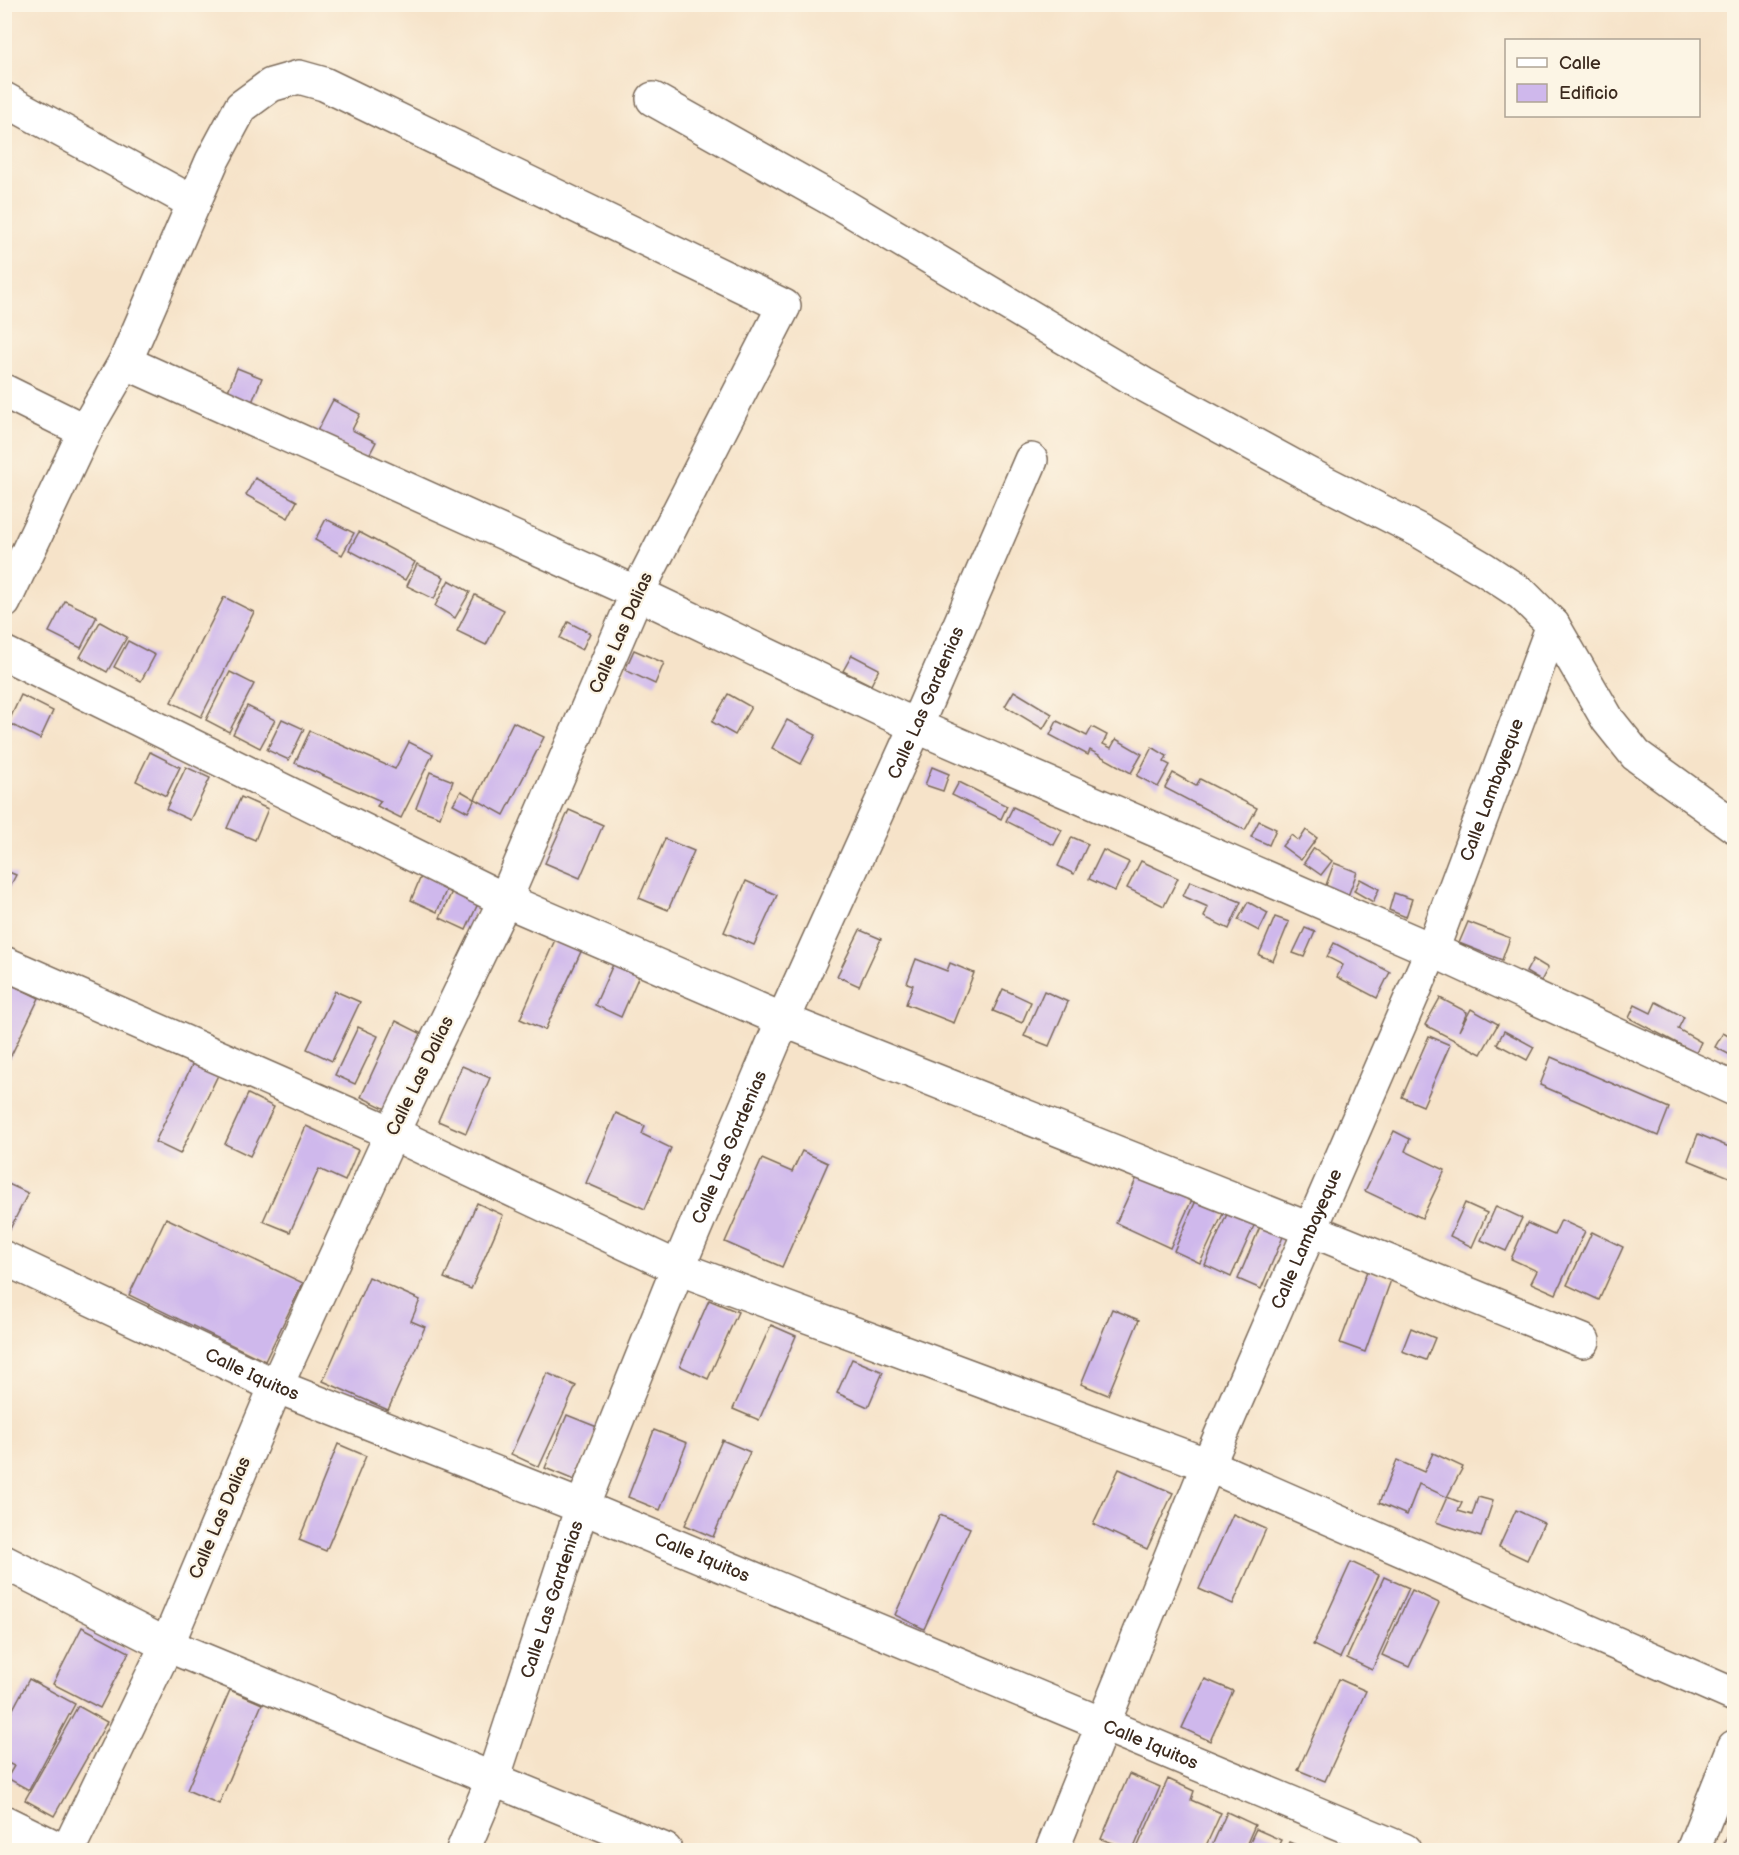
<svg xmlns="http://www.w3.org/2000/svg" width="1739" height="1855" font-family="'Balsamiq Sans',sans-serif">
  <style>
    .building { fill: #cfb8ec }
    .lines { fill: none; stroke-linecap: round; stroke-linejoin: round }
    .minor-casing { stroke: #7c6b5a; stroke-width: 36 }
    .minor { stroke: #fff; stroke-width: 33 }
    .labels { text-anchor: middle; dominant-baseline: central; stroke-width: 4.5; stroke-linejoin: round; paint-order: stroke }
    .street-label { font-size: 18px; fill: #3b2a1e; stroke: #fcf5e5 }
  </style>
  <rect width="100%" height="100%" fill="#fcf5e5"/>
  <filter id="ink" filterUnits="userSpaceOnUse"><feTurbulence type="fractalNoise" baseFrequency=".0167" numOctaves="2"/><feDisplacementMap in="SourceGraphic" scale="12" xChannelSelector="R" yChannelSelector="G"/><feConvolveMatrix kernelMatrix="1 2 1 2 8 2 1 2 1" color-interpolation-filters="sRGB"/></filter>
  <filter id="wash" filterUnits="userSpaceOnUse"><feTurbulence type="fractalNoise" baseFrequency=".008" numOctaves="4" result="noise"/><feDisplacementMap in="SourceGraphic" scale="24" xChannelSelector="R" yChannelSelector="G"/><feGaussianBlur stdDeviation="1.35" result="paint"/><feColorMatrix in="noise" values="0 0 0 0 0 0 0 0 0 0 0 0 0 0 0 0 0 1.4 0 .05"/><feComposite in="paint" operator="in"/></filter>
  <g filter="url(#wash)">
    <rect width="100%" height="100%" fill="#f6e3c9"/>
    <g id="blocks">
      <g class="building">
        <path d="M237 368 262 378 250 407 226 396Z"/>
        <path d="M333 400 360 414 352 430 376 442 367 459 316 433Z"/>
        <path d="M255 478 297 501 288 518 246 495Z"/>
        <path d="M326 519 354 533 342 555 315 540Z"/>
        <path d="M359 532 415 562 405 580 349 550Z"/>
        <path d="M417 564 444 577 434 599 407 586Z"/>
        <path d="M449 580 470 592 455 618 435 606Z"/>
        <path d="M475 595 504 610 486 645 457 631Z"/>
        <path d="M224 597 254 612 201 717 171 702Z"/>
        <path d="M65 601 97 616 81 648 49 632Z"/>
        <path d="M100 622 127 637 107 672 80 657Z"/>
        <path d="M568 622 590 633 582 650 560 638Z"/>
        <path d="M128 641 155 655 141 681 114 667Z"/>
        <path d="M634 650 664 663 655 684 625 670Z"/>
        <path d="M852 655 879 669 871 685 843 671Z"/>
        <path d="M230 672 254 684 229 732 206 720Z"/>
        <path d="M1014 691 1052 714 1043 729 1005 706Z"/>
        <path d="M728 694 751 707 735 735 712 722Z"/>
        <path d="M21 695 53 711 40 739 8 723Z"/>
        <path d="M247 706 275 720 260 748 233 734Z"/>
        <path d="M282 719 304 729 289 760 267 750Z"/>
        <path d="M787 720 816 735 801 764 772 748Z"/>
        <path d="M1057 721 1087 736 1092 727 1107 735 1103 744 1111 748 1116 739 1142 754 1131 773 1090 750 1088 755 1050 735Z"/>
        <path d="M513 722 544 737 504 815 475 799Z"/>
        <path d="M310 731 395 769 409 742 433 754 401 818 377 806 381 801 295 763Z"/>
        <path d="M1152 747 1167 756 1164 762 1170 765 1158 787 1137 776Z"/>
        <path d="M150 752 180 767 166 796 136 781Z"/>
        <path d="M186 767 210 778 190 820 166 809Z"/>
        <path d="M932 767 949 774 943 791 925 785Z"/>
        <path d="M430 772 453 781 440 817 416 808Z"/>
        <path d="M1173 773 1196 786 1200 779 1257 808 1245 830 1165 788Z"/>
        <path d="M959 782 1007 806 1001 819 952 795Z"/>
        <path d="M461 791 475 799 468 812 453 804Z"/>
        <path d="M241 797 268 809 255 840 227 828Z"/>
        <path d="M1013 807 1062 830 1054 845 1006 821Z"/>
        <path d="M569 810 603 825 580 878 545 863Z"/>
        <path d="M1259 821 1276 829 1269 845 1251 837Z"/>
        <path d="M1306 830 1317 838 1301 860 1282 846 1291 835 1299 841Z"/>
        <path d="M1072 837 1088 844 1074 874 1058 866Z"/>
        <path d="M665 839 694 851 668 910 639 898Z"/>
        <path d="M1314 848 1332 861 1321 875 1304 863Z"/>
        <path d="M1103 850 1129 862 1115 891 1089 879Z"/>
        <path d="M1141 861 1178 878 1164 906 1127 888Z"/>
        <path d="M1334 863 1357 872 1348 896 1325 888Z"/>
        <path d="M4 870 16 875 4 898Z"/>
        <path d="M422 874 448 886 437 912 411 900Z"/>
        <path d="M1360 879 1379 889 1373 902 1354 891Z"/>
        <path d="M746 881 777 895 754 945 724 932Z"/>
        <path d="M1190 881 1241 902 1229 929 1204 917 1208 907 1183 896Z"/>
        <path d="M454 887 480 899 466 930 440 918Z"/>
        <path d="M1394 893 1412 899 1406 917 1389 910Z"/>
        <path d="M1248 902 1268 913 1259 931 1238 920Z"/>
        <path d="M1275 917 1289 922 1273 961 1259 955Z"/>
        <path d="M1468 922 1510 938 1502 960 1459 943Z"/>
        <path d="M1305 928 1315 932 1304 957 1293 953Z"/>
        <path d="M860 930 881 939 859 986 837 976Z"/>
        <path d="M558 933 584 945 545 1030 520 1019Z"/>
        <path d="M1334 943 1390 972 1377 998 1337 977 1343 965 1327 957Z"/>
        <path d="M916 959 947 971 950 963 974 973 954 1023 906 1004 913 985 907 983Z"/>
        <path d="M1533 959 1548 968 1541 981 1526 972Z"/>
        <path d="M615 960 641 971 621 1017 595 1005Z"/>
        <path d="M8 983 39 998 4 1070V991Z"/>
        <path d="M1003 989 1031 1002 1022 1023 993 1011Z"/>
        <path d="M335 991 360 1002 332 1061 307 1049Z"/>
        <path d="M1044 991 1068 1002 1049 1046 1024 1036Z"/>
        <path d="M1440 998 1467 1012 1459 1031 1471 1009 1498 1024 1481 1054 1425 1025Z"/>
        <path d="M1656 1002 1684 1017 1678 1029 1701 1042 1696 1053 1629 1018 1635 1005 1651 1013Z"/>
        <path d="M396 1021 426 1036 390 1111 361 1097Z"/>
        <path d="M358 1027 378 1036 355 1084 335 1075Z"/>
        <path d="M1504 1031 1534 1047 1527 1060 1497 1044Z"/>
        <path d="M1723 1033 1734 1039V1057L1715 1047Z"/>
        <path d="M1429 1036 1450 1045 1423 1106 1402 1097Z"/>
        <path d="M1551 1057 1669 1108 1658 1136 1540 1085Z"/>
        <path d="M194 1061 219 1073 180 1154 155 1142Z"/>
        <path d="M462 1066 490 1078 466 1133 438 1121Z"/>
        <path d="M248 1094 274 1107 250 1156 225 1144Z"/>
        <path d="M616 1113 645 1126 642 1134 671 1148 645 1209 586 1183Z"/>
        <path d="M306 1126 358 1150 345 1181 319 1169 290 1232 263 1221Z"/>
        <path d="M1394 1131 1410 1139 1405 1151 1445 1170 1422 1218 1365 1191Z"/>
        <path d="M1698 1134 1729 1147 1734 1136V1179L1688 1160Z"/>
        <path d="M802 1151 828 1163 782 1267 725 1242 762 1159 792 1172Z"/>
        <path d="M1140 1171 1194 1195 1170 1248 1116 1223Z"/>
        <path d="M4 1182 28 1193 4 1241Z"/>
        <path d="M1201 1189 1229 1201 1200 1263 1174 1251Z"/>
        <path d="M477 1203 503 1215 471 1289 444 1278Z"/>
        <path d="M1465 1203 1487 1213 1472 1247 1450 1236Z"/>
        <path d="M1496 1206 1522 1218 1506 1251 1481 1240Z"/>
        <path d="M1230 1207 1257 1219 1231 1277 1205 1265Z"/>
        <path d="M166 1218 303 1283 265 1361 129 1295Z"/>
        <path d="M1561 1220 1585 1231 1556 1294 1531 1283 1537 1271 1511 1259 1527 1223 1554 1235Z"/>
        <path d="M1262 1222 1285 1232 1261 1289 1238 1279Z"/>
        <path d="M1592 1232 1623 1247 1599 1300 1567 1285Z"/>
        <path d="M1367 1271 1391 1280 1365 1352 1340 1343Z"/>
        <path d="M369 1277 420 1300 411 1321 425 1327 388 1410 323 1381Z"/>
        <path d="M709 1300 738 1312 708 1379 680 1366Z"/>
        <path d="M1112 1309 1139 1320 1108 1395 1081 1384Z"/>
        <path d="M771 1325 796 1336 759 1420 733 1409Z"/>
        <path d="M1411 1328 1435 1338 1426 1360 1402 1351Z"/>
        <path d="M852 1359 883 1372 868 1407 837 1393Z"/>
        <path d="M547 1373 576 1386 539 1467 511 1454Z"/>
        <path d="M567 1415 597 1427 574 1480 545 1468Z"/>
        <path d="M654 1430 687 1443 660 1510 628 1497Z"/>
        <path d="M722 1440 750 1452 713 1537 685 1525Z"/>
        <path d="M338 1444 366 1456 326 1551 299 1540Z"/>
        <path d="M1433 1453 1463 1467 1447 1497 1462 1503 1458 1511 1472 1515 1478 1497 1493 1501 1481 1537 1436 1522 1447 1497 1419 1484 1407 1515 1379 1503 1397 1460 1424 1472Z"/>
        <path d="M1119 1469 1173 1493 1147 1549 1093 1524Z"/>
        <path d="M1516 1510 1544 1523 1527 1560 1499 1547Z"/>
        <path d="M1233 1514 1266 1529 1233 1604 1199 1589Z"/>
        <path d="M940 1515 970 1528 924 1629 895 1615Z"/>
        <path d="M1351 1562 1379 1575 1340 1658 1313 1645Z"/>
        <path d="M1384 1577 1409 1588 1372 1670 1347 1658Z"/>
        <path d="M1412 1590 1439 1603 1409 1667 1382 1655Z"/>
        <path d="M82 1627 129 1652 100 1708 53 1684Z"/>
        <path d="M29 1679 75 1704 29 1790 7 1778 14 1766 4 1761V1726Z"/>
        <path d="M1205 1679 1233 1691 1210 1741 1182 1728Z"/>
        <path d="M1339 1679 1366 1691 1325 1781 1298 1770Z"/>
        <path d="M230 1690 262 1704 219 1804 187 1790Z"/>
        <path d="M78 1706 107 1722 54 1816 25 1800Z"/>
        <path d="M1129 1774 1160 1787 1133 1850 1101 1839Z"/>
        <path d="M1168 1779 1194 1791 1191 1800 1221 1813 1204 1850H1143L1137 1848Z"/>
        <path d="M1227 1812 1255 1825 1244 1850H1210Z"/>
        <path d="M1256 1829 1281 1840 1276 1850H1246Z"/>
        <path d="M1728 1835 1734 1839V1850H1720Z"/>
        <path d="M1289 1842 1308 1850H1285Z"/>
      </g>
    </g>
  </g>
  <g filter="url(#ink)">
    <use href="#blocks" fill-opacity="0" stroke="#7c6b5a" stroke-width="1.5"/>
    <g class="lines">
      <g class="minor-casing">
        <g id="minor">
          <path d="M4 99 194 203"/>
          <path d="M653 99 844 206 1143 384 1306 473 1418 530 1484 569 1522 594 1553 625 1608 720 1636 755 1734 826"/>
          <path d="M125 362 637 593 916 726 1432 950 1734 1089"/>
          <path d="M4 391 85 431"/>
          <path d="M4 602 85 431 125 362 212 161 241 107 271 85 299 77 324 84 784 306 637 593 505 900 392 1133 276 1386 167 1645 68 1850"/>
          <path d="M4 653 505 900 783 1020 1309 1229 1583 1341"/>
          <path d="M4 963 392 1133 678 1268 1208 1465 1734 1695"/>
          <path id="s1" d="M4 1258 276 1386 582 1507 1404 1850"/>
          <path d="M4 1562 167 1645 665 1850"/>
          <path d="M4 1822 61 1850"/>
          <path id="s2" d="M463 1850 493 1779 582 1507 678 1268 783 1020 916 726 1031 460"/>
          <path id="s3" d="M1052 1850 1208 1465 1432 950 1553 625"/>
          <path d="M1693 1850 1734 1747"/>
        </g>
      </g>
      <use href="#minor" class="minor"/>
    </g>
  </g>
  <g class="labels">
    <g class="street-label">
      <text transform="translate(621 633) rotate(-66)">Calle Las Dalias</text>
      <text stroke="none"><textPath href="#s2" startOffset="1238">Calle Las Gardenias</textPath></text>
      <text stroke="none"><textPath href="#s3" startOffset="1148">Calle Lambayeque</textPath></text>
      <text transform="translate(420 1076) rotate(-64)">Calle Las Dalias</text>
      <text stroke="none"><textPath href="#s2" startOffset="752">Calle Las Gardenias</textPath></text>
      <text stroke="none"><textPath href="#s3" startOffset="662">Calle Lambayeque</textPath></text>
      <text stroke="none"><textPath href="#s1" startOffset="274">Calle Iquitos</textPath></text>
      <text transform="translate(220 1518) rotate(-67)">Calle Las Dalias</text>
      <text stroke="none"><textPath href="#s1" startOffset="760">Calle Iquitos</textPath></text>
      <text stroke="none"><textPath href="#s2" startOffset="266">Calle Las Gardenias</textPath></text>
      <text stroke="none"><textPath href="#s1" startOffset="1246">Calle Iquitos</textPath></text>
    </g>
  </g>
  <rect width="1739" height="1855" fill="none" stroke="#fcf5e5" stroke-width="24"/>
  <rect x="1505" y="39" width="195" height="78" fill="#fcf5e5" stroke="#afa495" stroke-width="1.5"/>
  <rect x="1517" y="58" width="30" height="9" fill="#ffffff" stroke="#afa495" stroke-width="1.5"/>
  <text x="1559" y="69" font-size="18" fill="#3b2a1e">Calle</text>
  <rect x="1517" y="84" width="30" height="18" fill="#cfb8ec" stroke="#afa495" stroke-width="1.5"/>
  <text x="1559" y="99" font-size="18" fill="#3b2a1e">Edificio</text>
</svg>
